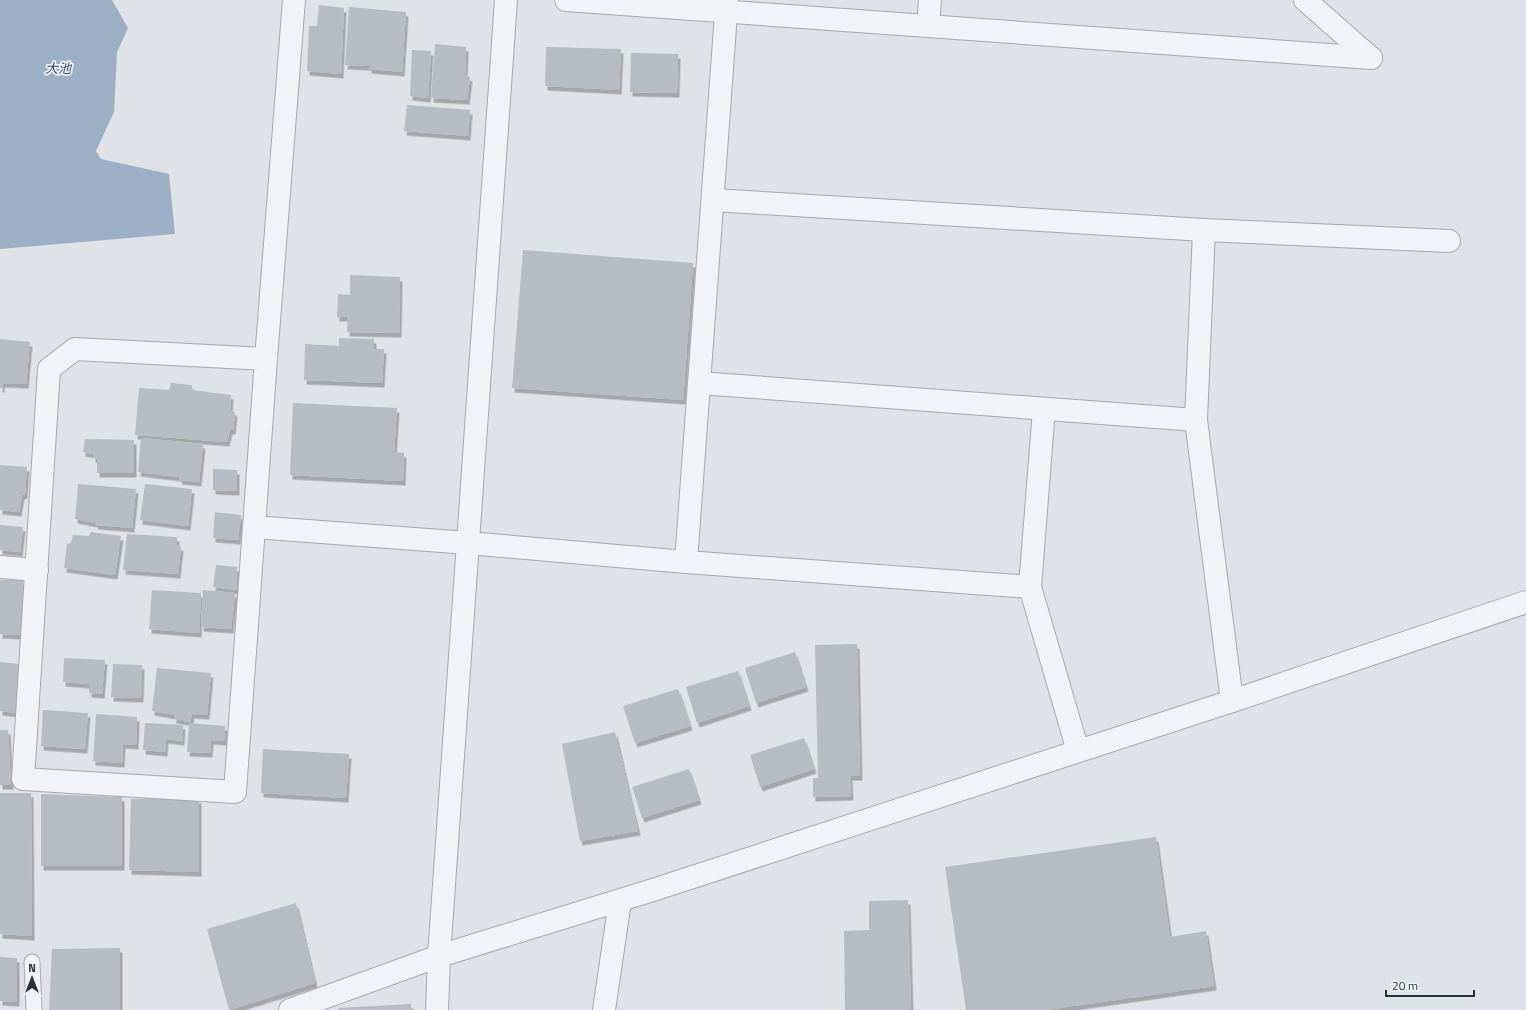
<svg xmlns="http://www.w3.org/2000/svg" width="1526" height="1010" font-family="'Titillium Web','Noto Sans JP',sans-serif">
  <style>
    .water { fill: #9cafc5 }
    .building { fill: #b6bbc4; filter: url(#shadow) }
    .lines { fill: none; stroke-linecap: round; stroke-linejoin: round }
    .service-casing { stroke: #a5a9b1; stroke-width: 17 }
    .minor-casing { stroke: #a5a9b1; stroke-width: 24 }
    .tertiary-casing { stroke: #a5a9b1; stroke-width: 24 }
    .service { stroke: #f1f3f6; stroke-width: 15 }
    .minor { stroke: #f1f3f6; stroke-width: 22 }
    .tertiary { stroke: #f1f3f6; stroke-width: 22 }
    .labels { text-anchor: middle; dominant-baseline: central; stroke-width: 3.5; stroke-linejoin: round; paint-order: stroke }
    .water-label { font-size: 13px; font-style: italic; fill: #354d6f; stroke: #eef1f5 }
  </style>
  <defs>
    <filter id="shadow"><feDropShadow dx="2.5" dy="4.5" stdDeviation="0" flood-color="#0004"/></filter>
  </defs>
  <rect width="100%" height="100%" fill="#dfe2e7"/>
  <path class="water" d="M0 0H112L128 28 117 52 114 112 96 151 101 159 169 174 175 234 0 249Z"/>
  <g class="building">
    <path d="M319 5 344 8 341 74 307 71 309 26H317Z"/>
    <path d="M349 7 406 12 402 72 369 69V66L345 65Z"/>
    <path d="M435 44 466 47 465 75 470 77 467 100 431 98Z"/>
    <path d="M546 47 621 49 619 90 545 86Z"/>
    <path d="M412 50 431 51 428 98 410 96Z"/>
    <path d="M631 53 678 54 677 93 630 92Z"/>
    <path d="M407 105 470 110 468 136 404 131Z"/>
    <path d="M523 250 693 263 683 400 512 388Z"/>
    <path d="M350 275 400 277 399 333 347 332 348 317H337L338 294 350 295Z"/>
    <path d="M339 338 374 339V349H384L382 383 304 380 305 344 339 346Z"/>
    <path d="M0 339 30 342 26 384 2 383V388H0Z"/>
    <path d="M171 383 192 385V390L231 395 230 410 235 412 233 430H230L227 442 135 435 139 388 169 390Z"/>
    <path d="M293 403 397 408 394 452 404 453 403 481 290 475Z"/>
    <path d="M141 438 203 444 199 482 180 480 179 477 138 472Z"/>
    <path d="M85 439 134 440V473H97V459L93 458V454L83 452Z"/>
    <path d="M0 465 27 467 25 494 22 495 19 512 0 510Z"/>
    <path d="M213 469 237 470V491L213 490Z"/>
    <path d="M78 484 136 489 132 528 96 525 95 523 75 519Z"/>
    <path d="M145 484 192 489 188 526 140 520Z"/>
    <path d="M215 512 241 515 238 540 213 538Z"/>
    <path d="M0 525 23 527 20 552 0 550Z"/>
    <path d="M91 532 121 536 115 575 64 568 67 544 71 543 73 535 89 536Z"/>
    <path d="M127 534 177 537V545L181 547 178 574 123 570Z"/>
    <path d="M216 565 237 567 236 590 213 587Z"/>
    <path d="M0 580H23L21 635 0 634Z"/>
    <path d="M152 590 201 593 199 633 149 629Z"/>
    <path d="M203 590 235 593 231 629 201 627Z"/>
    <path d="M857 644 860 776H850L851 796 813 797V778H818L815 645Z"/>
    <path d="M795 652 806 687 756 703 745 668Z"/>
    <path d="M64 658 105 660 102 694 89 693V684L63 682Z"/>
    <path d="M0 662 19 664 17 713 0 711Z"/>
    <path d="M113 664 142 665 141 698 111 697Z"/>
    <path d="M157 668 211 673 207 715 192 714 190 722 174 719V715L152 711Z"/>
    <path d="M738 671 749 706 697 723 686 687Z"/>
    <path d="M678 689 690 726 635 743 623 706Z"/>
    <path d="M43 710 88 713 85 749 41 746Z"/>
    <path d="M96 714 137 717 136 745 123 744 122 763 93 761Z"/>
    <path d="M145 723 183 725 182 741 166 739 165 752 143 750Z"/>
    <path d="M189 723 225 726 224 741 211 740 210 753 187 752Z"/>
    <path d="M0 730H8L11 785H0Z"/>
    <path d="M615 732 638 831 580 841 562 744Z"/>
    <path d="M804 738 814 769 760 787 750 755Z"/>
    <path d="M263 749 349 754 346 798 261 793Z"/>
    <path d="M689 769 699 800 642 818 632 787Z"/>
    <path d="M0 793H31L32 936 0 934Z"/>
    <path d="M41 794 122 797V866H41Z"/>
    <path d="M131 799H199V872L129 870Z"/>
    <path d="M1156 837 1170 937 1206 931 1214 986 1045 1010H966L945 867Z"/>
    <path d="M908 900 911 1010H845L844 931 869 930V901Z"/>
    <path d="M296 903 315 983 229 1010 207 929Z"/>
    <path d="M120 948V1010H49L52 949Z"/>
    <path d="M0 957 17 958V1002L0 1001Z"/>
    <path d="M411 1004V1010H338V1008Z"/>
  </g>
  <g class="lines">
    <g class="service-casing">
      <path id="service" d="M32 962 34 1010"/>
    </g>
    <g class="minor-casing">
      <g id="minor">
        <path d="M566 0 1371 58"/>
        <path d="M1305 0 1371 58"/>
        <path d="M928 26 930 0"/>
        <path d="M713 200 1204 230 1449 241"/>
        <path d="M1204 230 1196 420 1232 701"/>
        <path d="M266 359 75 349 49 369 23 779 235 792 266 359 294 0"/>
        <path d="M699 383 1196 420"/>
        <path d="M254 527 468 543 686 562 1030 587 1078 751"/>
        <path d="M686 562 727 0"/>
        <path d="M0 567 37 570"/>
        <path d="M1030 587 1044 409"/>
        <path d="M604 1010 620 901"/>
      </g>
    </g>
    <g class="tertiary-casing">
      <g id="tertiary">
        <path d="M290 1010 439 956 653 890 1232 701 1526 602"/>
        <path d="M437 1010 439 956 506 0"/>
      </g>
    </g>
    <use href="#service" class="service"/>
    <use href="#minor" class="minor"/>
    <use href="#tertiary" class="tertiary"/>
  </g>
  <g class="labels">
    <g class="water-label">
      <text x="58" y="68">大池</text>
    </g>
  </g>
  <g transform="translate(32 978)" stroke="#eef1f5" stroke-width="3" paint-order="stroke">
  <path d="M0-3L7 15L0 10L-7 15Z" fill="#29303d"/>
  <text y="-6" font-size="11" font-weight="bold" text-anchor="middle" fill="#29303d">N</text>
  </g>
  <path d="M1386 990v6h88v-6" fill="none" stroke="#29303d" stroke-width="2"/>
  <text x="1392" y="990" font-size="12" fill="#29303d" stroke="#eef1f5" stroke-width="3" paint-order="stroke">20 m</text>
</svg>
